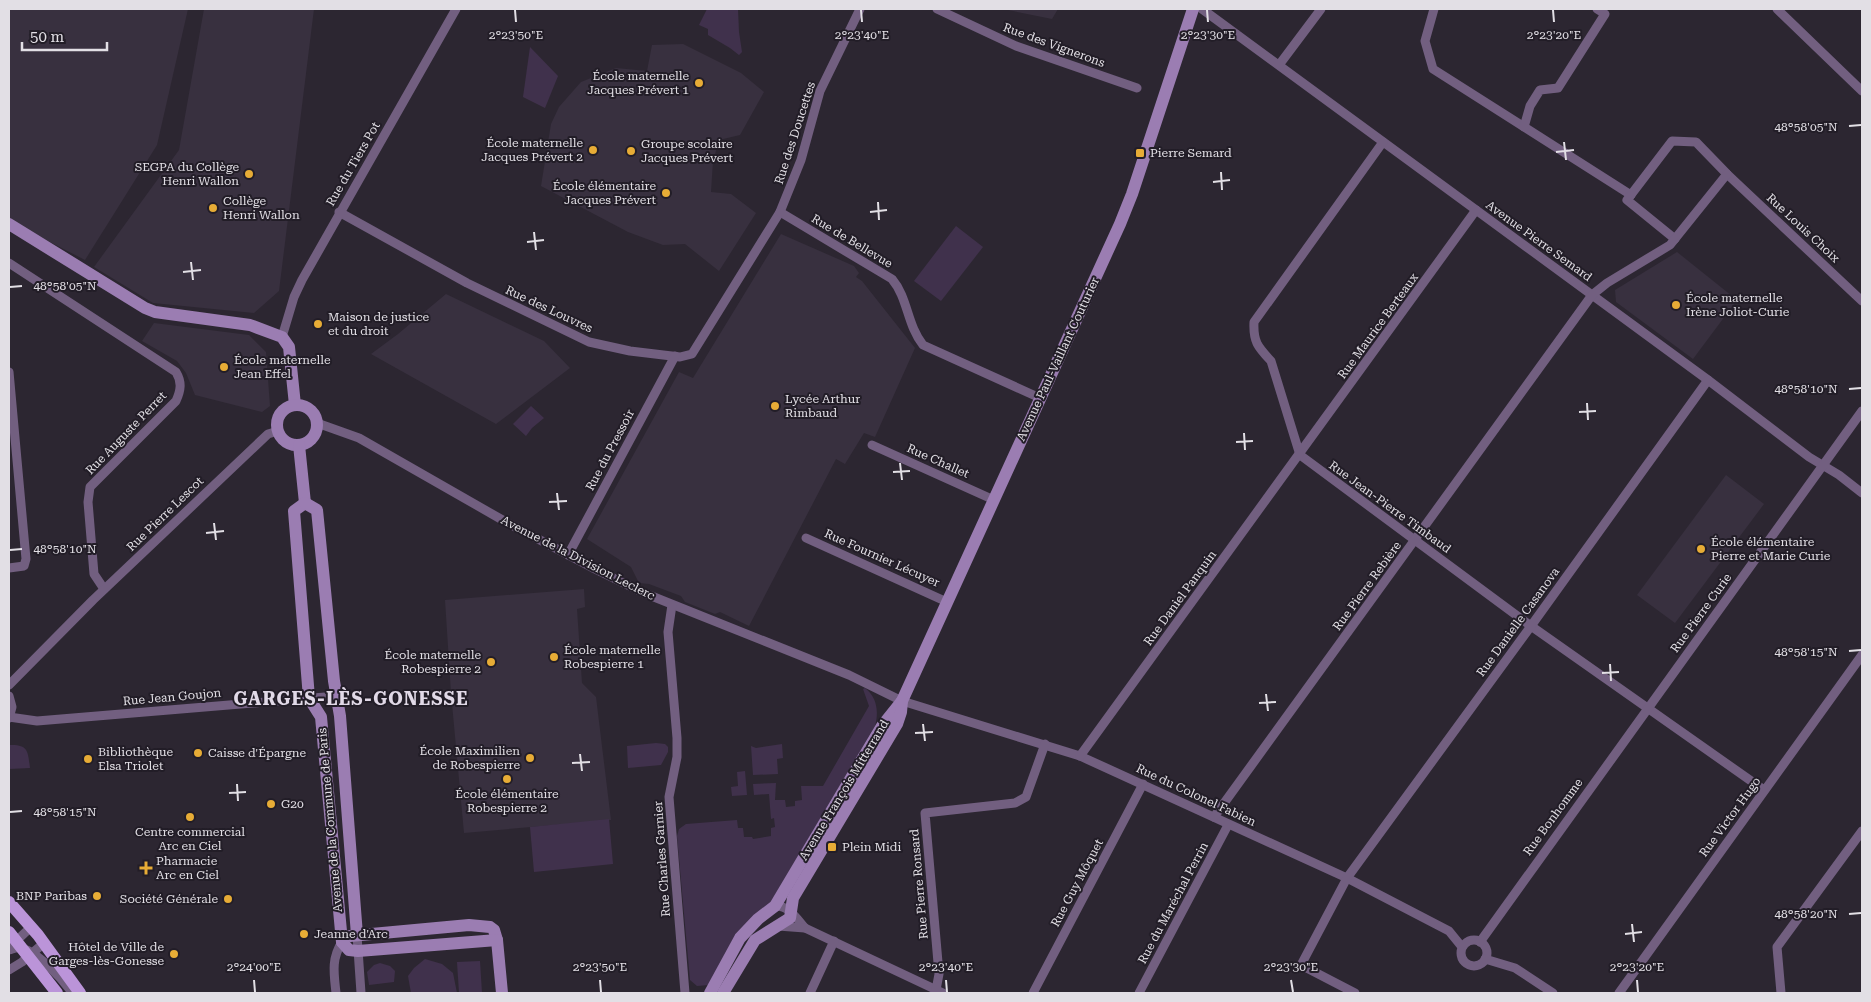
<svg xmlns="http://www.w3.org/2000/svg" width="1871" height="1002" font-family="'Roboto Serif',serif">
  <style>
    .built { fill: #38303f }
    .green { fill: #40314c }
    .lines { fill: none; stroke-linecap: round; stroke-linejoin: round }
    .street { stroke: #725f80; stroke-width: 9 }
    .secondary { stroke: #9b7db2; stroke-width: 12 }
    .primary { stroke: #bb94d9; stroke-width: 12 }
    .ticks { fill: none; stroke: #e2dfe5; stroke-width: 2 }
    .poi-dot { fill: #e7ac36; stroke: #221d27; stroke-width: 2 }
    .labels { text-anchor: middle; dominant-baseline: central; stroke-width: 4; stroke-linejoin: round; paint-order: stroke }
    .street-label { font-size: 12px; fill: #e2dfe5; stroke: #221d27 }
    .poi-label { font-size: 12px; fill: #e2dfe5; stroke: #221d27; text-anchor: start }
    .district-label { font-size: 18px; font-weight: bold; letter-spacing: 1px; fill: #e1d9e7; stroke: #221d27 }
    .ticks-label { font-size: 12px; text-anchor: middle; fill: #e2dfe5; stroke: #221d27; stroke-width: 4; stroke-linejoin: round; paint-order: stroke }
  </style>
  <rect width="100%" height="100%" fill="#2c2631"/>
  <g class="built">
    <path d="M9 9H188L157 145 85 260 9 221Z"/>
    <path d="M204 9H314L279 291 254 313 153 303 94 267 179 150Z"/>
    <path d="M1003 9H1058L1052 19Z"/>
    <path d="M683 44 741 73 764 92 740 135 719 140 713 161 711 192 731 194 756 213 719 271 685 244 663 245 628 232 541 186 551 124 559 107 581 82 616 68 647 71 652 45Z"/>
    <path d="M781 234 854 266 859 273 856 277 862 281 915 348 875 437 864 433 845 464 836 459 749 626 720 612 715 614 685 602 681 596 649 584 639 583 631 567 587 539 679 372 693 378Z"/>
    <path d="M1677 252 1737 300 1693 359 1616 302 1615 290Z"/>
    <path d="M446 294 544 341 570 368 496 424 371 354 398 334Z"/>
    <path d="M154 323 249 335 266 352 270 406 262 412 195 395 186 373 177 361 142 341Z"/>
    <path d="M1726 475 1764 504 1675 623 1637 595Z"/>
    <path d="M584 589 585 607 577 609 582 683 596 697 611 820 464 833 451 693 445 600Z"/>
  </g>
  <g class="green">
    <path d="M707 9H738L739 32 742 52 739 55 730 48 708 35V29L699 25Z"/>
    <path d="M530 47 558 76 545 108 523 97Z"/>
    <path d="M956 226 983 247 941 301 914 281Z"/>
    <path d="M531 406 544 418 532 428 526 436 513 424Z"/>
    <path d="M865 688C877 697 879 712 875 726L768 907 709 985 697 986 690 980 677 836 679 829 686 824 737 820 738 828H743L744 837H752L753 839 771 836V828L775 827 774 818 771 819 769 794 754 795 753 784 776 783 775 800H785L786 807 795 806V801L802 800 801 786H823L869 706 863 689Z"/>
    <path d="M656 743 665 744 668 747V752L661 765 628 768 627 746Z"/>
    <path d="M782 744 783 758 777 759 778 774 753 775 751 746 756 748Z"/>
    <path d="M9 745C28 744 28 751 30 768L9 769Z"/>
    <path d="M745 771 747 795 732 796 731 787 738 786 737 772Z"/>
    <path d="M609 819 613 864 534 872 530 827Z"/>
    <path d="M425 959 442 964 453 973 457 993H411L408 976 414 968Z"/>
    <path d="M480 961 482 993H459L457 962Z"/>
    <path d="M380 963 390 966 395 971 394 982 369 985 367 972 374 965Z"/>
  </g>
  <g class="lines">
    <g class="street">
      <path d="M937 9 1016 46 1137 88"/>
      <path d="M1202 9 1708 380 1809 457 1839 475 1862 493"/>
      <path d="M1434 9 1425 41 1433 69 1631 195"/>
      <path d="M1777 9 1862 91"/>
      <path d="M1279 65 1321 9"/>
      <path d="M1524 127 1530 106 1540 90 1558 88 1605 14 1597 9"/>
      <path d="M1383 142 1254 322C1253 342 1258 347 1271 361L1300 455 1531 626 1764 790"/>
      <path d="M339 212 467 283 589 342 630 351 680 357 692 354 780 212 801 160 820 91 860 9"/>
      <path d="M780 212 892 279C908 298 907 325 923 345L1040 398"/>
      <path d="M1675 239 1627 200 1672 141 1696 142 1727 174 1862 301"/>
      <path d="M9 263 176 372C182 382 181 390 176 401L90 487 88 502 94 574 104 589"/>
      <path d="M282 337 294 297 302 280 456 9"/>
      <path d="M9 372 26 559 24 566 9 568"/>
      <path d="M317 423 359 438 506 522 595 569 644 593 849 675 902 701 1080 756 1347 878 1449 931 1462 947"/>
      <path d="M872 445 994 500"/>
      <path d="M806 538 947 602"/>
      <path d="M568 555 675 356"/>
      <path d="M672 605 668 632 677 738V757L669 797 685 993"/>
      <path d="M9 685 93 600 268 434 278 431"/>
      <path d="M9 696 12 707 9 718"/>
      <path d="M9 717 37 721 337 696"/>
      <path d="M1080 756 1476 210"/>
      <path d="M1214 817 1592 295 1607 283 1670 245 1727 174"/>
      <path d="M775 906C789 905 797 919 805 928"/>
      <path d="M778 926 805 928 943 993"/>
      <path d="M357 935 361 993"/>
      <circle cx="1474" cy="953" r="13"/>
      <path d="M1480 942 1862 411"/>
      <path d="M13 944 31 927"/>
      <path d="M9 950C13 949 16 947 20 948 36 950 62 979 71 991"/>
      <path d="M1485 959 1515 968 1553 993"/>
      <path d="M9 970 22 962 44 943"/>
      <path d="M936 990 939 974 925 813 1015 803 1026 797 1045 744"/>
      <path d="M336 993C334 974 331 959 342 942"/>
      <path d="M810 993 834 941"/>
      <path d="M1033 993 1143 784"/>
      <path d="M1139 993 1228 825"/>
      <path d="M1355 993 1301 965 1347 878 1531 626 1708 380"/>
      <path d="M1619 993 1862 655"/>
      <path d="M1781 993 1777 947 1862 831"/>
    </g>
    <g class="secondary">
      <path d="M9 224 145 308 155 312 250 325 282 337 289 347 295 405"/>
      <circle cx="297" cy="425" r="20"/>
      <path d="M299 445 305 503"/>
      <path d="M305 503 294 511 309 698 321 717 342 942"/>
      <path d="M305 503 317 510 334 681 340 716 357 935"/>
      <path d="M350 936 469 925 490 927 494 930 497 940 502 993"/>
      <path d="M342 942 349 950 358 951 497 940"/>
      <path d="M710 993 740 938 758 919 775 906 882 726 902 701"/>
      <path d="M723 993 755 940 790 918 793 898 897 724 901 712 902 701 1120 224 1132 194 1193 9"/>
    </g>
    <g class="primary">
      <path d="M9 902 38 935 80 993"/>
      <path d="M9 932 57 993"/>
    </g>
  </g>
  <path class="ticks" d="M515 10 516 22M861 10 862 22M1207 10 1208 22M1553 10 1554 22M1849 126 1861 125M1564 142 1566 160M1556 152 1574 150M1221 172 1222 190M1213 182 1230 180M878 202 879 220M870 212 887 210M534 232 536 250M527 242 544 240M191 262 193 280M183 272 201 270M10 287 22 286M1849 389 1861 388M1587 403 1588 420M1579 412 1596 411M1244 433 1245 450M1236 442 1253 441M900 463 902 480M893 472 910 471M557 493 559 510M549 502 567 501M214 523 216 540M206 533 224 531M10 550 22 549M1849 651 1861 650M1610 664 1611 681M1602 673 1619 672M1266 694 1268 711M1259 703 1276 702M923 724 925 741M915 733 933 732M580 754 582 771M572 763 590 762M237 784 238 801M229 793 246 792M10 812 22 811M1849 914 1861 913M1632 924 1634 942M1625 934 1642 932M254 980 255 992M600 980 601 992M946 980 947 992M1291 980 1293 992M1637 980 1638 992"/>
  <g class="poi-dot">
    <circle cx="699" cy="83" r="5"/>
    <circle cx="593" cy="150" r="5"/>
    <circle cx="631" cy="151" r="5"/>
    <rect x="1135" y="148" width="10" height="10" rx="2.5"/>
    <circle cx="249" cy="174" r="5"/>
    <circle cx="666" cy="193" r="5"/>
    <circle cx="213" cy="208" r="5"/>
    <circle cx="1676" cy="305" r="5"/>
    <circle cx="318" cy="324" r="5"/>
    <circle cx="224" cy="367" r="5"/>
    <circle cx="775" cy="406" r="5"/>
    <circle cx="1701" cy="549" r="5"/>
    <circle cx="554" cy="657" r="5"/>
    <circle cx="491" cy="662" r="5"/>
    <circle cx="198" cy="753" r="5"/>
    <circle cx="530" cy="758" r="5"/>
    <circle cx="88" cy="759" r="5"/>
    <circle cx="507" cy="779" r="5"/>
    <circle cx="271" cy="804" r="5"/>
    <circle cx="190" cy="817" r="5"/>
    <rect x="827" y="842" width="10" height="10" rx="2.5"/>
    <path d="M143.5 860.5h5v5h5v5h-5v5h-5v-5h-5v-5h5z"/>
    <circle cx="97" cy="896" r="5"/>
    <circle cx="228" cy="899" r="5"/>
    <circle cx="304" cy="934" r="5"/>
    <circle cx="174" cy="954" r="5"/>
  </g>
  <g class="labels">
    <g class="street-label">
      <text transform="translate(1054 45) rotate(20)">Rue des Vignerons</text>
      <text transform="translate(795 133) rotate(-72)">Rue des Doucettes</text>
      <text transform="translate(353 164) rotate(-60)">Rue du Tiers Pot</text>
      <text transform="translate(1803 228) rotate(43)">Rue Louis Choix</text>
      <text transform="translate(852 241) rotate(31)">Rue de Bellevue</text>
      <text transform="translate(1539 241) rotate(36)">Avenue Pierre Semard</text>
      <text transform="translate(549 309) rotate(25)">Rue des Louvres</text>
      <text transform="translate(1378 326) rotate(-54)">Rue Maurice Berteaux</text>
      <text transform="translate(1058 359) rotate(-65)">Avenue Paul-Vaillant Couturier</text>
      <text transform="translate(126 433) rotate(-46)">Rue Auguste Perret</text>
      <text transform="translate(610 450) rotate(-62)">Rue du Pressoir</text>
      <text transform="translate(938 461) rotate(24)">Rue Challet</text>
      <text transform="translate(1390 507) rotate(36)">Rue Jean-Pierre Timbaud</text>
      <text transform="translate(165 514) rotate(-44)">Rue Pierre Lescot</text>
      <text transform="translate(578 558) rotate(27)">Avenue de la Division Leclerc</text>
      <text transform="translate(882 558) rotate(24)">Rue Fournier Lécuyer</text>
      <text transform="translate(1367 586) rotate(-54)">Rue Pierre Rebière</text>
      <text transform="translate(1180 598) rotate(-54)">Rue Daniel Panquin</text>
      <text transform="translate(1701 613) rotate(-54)">Rue Pierre Curie</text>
      <text transform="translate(1518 622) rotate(-54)">Rue Danielle Casanova</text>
      <text transform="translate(172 697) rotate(-5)">Rue Jean Goujon</text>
      <text transform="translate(844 790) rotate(-59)">Avenue François Mitterrand</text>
      <text transform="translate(1196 795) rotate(25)">Rue du Colonel Fabien</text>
      <text transform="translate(1553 817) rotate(-54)">Rue Bonhomme</text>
      <text transform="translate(1730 817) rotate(-54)">Rue Victor Hugo</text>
      <text transform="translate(330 820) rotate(-95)">Avenue de la Commune de Paris</text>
      <text transform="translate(662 859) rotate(-94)">Rue Charles Garnier</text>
      <text transform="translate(1077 883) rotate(-62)">Rue Guy Môquet</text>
      <text transform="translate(919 884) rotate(-95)">Rue Pierre Ronsard</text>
      <text transform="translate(1173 903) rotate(-62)">Rue du Maréchal Perrin</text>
    </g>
    <g class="poi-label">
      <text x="689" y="76" text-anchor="end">École maternelle<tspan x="689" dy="14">Jacques Prévert 1</tspan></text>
      <text x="583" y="143" text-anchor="end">École maternelle<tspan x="583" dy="14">Jacques Prévert 2</tspan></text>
      <text x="641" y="144">Groupe scolaire<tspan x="641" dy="14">Jacques Prévert</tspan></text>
      <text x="1150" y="153">Pierre Semard</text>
      <text x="239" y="167" text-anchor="end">SEGPA du Collège<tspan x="239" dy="14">Henri Wallon</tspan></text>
      <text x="656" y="186" text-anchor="end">École élémentaire<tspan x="656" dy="14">Jacques Prévert</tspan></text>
      <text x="223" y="201">Collège<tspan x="223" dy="14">Henri Wallon</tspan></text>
      <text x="1686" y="298">École maternelle<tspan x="1686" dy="14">Irène Joliot-Curie</tspan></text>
      <text x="328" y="317">Maison de justice<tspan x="328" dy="14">et du droit</tspan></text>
      <text x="234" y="360">École maternelle<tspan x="234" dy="14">Jean Effel</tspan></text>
      <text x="785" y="399">Lycée Arthur<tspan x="785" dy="14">Rimbaud</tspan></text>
      <text x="1711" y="542">École élémentaire<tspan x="1711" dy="14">Pierre et Marie Curie</tspan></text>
      <text x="564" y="650">École maternelle<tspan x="564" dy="14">Robespierre 1</tspan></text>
      <text x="481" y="655" text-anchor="end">École maternelle<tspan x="481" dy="14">Robespierre 2</tspan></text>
      <text x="520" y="751" text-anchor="end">École Maximilien<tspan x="520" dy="14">de Robespierre</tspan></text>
      <text x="98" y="752">Bibliothèque<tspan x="98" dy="14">Elsa Triolet</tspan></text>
      <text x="208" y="753">Caisse d'Épargne</text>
      <text x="507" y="794" text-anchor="middle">École élémentaire<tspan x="507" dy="14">Robespierre 2</tspan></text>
      <text x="281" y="804">G20</text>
      <text x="190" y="832" text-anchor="middle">Centre commercial<tspan x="190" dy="14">Arc en Ciel</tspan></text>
      <text x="842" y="847">Plein Midi</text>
      <text x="156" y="861">Pharmacie<tspan x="156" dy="14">Arc en Ciel</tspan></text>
      <text x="87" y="896" text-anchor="end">BNP Paribas</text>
      <text x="218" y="899" text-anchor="end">Société Générale</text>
      <text x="314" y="934">Jeanne d'Arc</text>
      <text x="164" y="947" text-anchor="end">Hôtel de Ville de<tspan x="164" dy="14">Garges-lès-Gonesse</tspan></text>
    </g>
    <g class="district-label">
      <text x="351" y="698">GARGES-LÈS-GONESSE</text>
    </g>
  </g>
  <g class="ticks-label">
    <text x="516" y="39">2°23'50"E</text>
    <text x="862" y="39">2°23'40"E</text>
    <text x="1208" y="39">2°23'30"E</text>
    <text x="1554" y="39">2°23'20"E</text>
    <text x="1806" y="131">48°58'05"N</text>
    <text x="65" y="290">48°58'05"N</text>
    <text x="1806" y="393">48°58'10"N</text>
    <text x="65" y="553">48°58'10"N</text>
    <text x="1806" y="656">48°58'15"N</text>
    <text x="65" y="816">48°58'15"N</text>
    <text x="1806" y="918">48°58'20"N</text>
    <text x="254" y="971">2°24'00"E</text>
    <text x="600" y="971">2°23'50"E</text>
    <text x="946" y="971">2°23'40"E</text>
    <text x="1291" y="971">2°23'30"E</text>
    <text x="1637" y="971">2°23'20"E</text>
  </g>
  <rect width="1871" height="1002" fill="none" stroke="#e2dfe5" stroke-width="20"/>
  <path d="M22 42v8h85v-8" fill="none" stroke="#e2dfe5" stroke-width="2.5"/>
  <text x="30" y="42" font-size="15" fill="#e2dfe5" stroke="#221d27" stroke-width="4" paint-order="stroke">50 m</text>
</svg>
